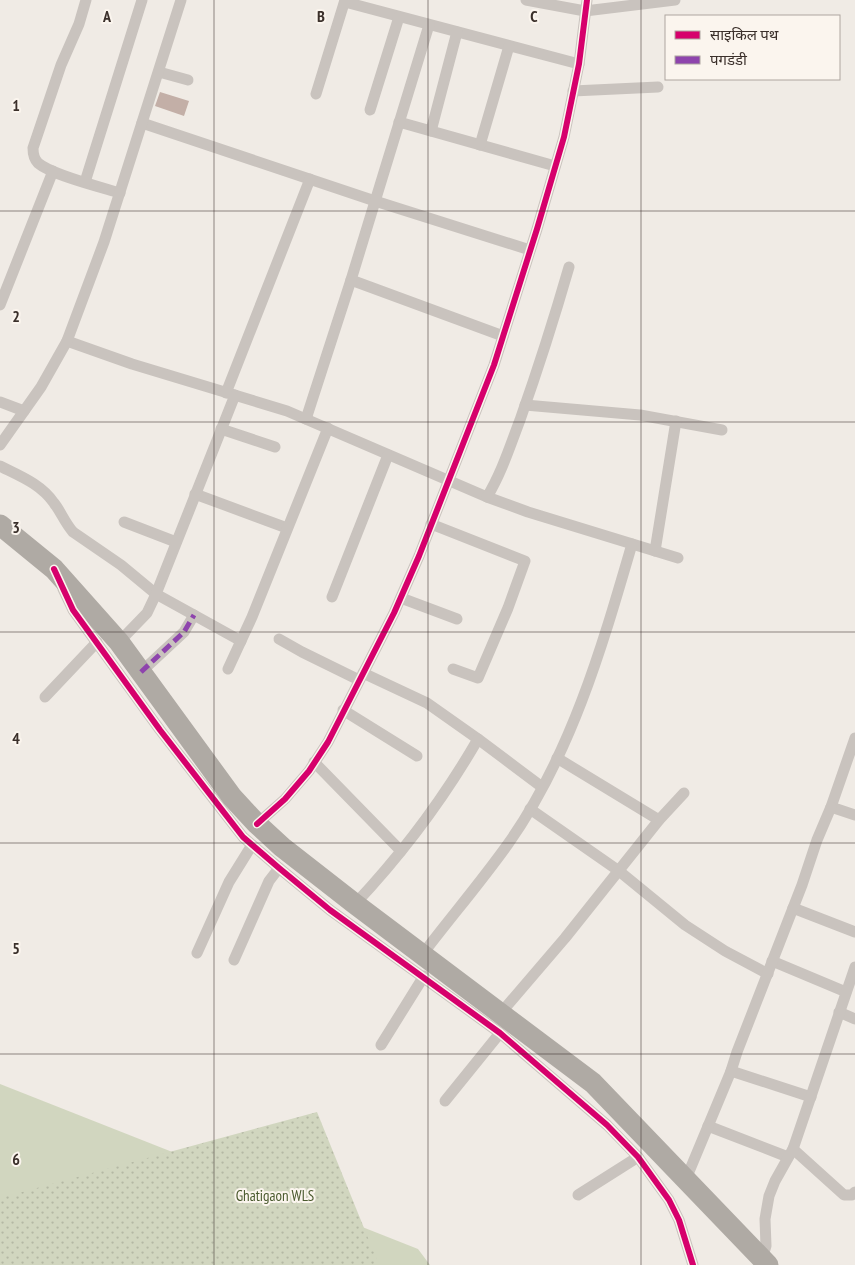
<svg xmlns="http://www.w3.org/2000/svg" width="855" height="1265" font-family="'PT Sans Narrow','Noto Sans Devanagari',sans-serif">
  <style>
    .grass { fill: #d1d6bf }
    .park { fill: url(#park-dots) }
    .building { fill: #c3afa7 }
    .lines { fill: none; stroke-linecap: round; stroke-linejoin: round }
    .street { stroke: #c9c3be; stroke-width: 11 }
    .highway { stroke: #afaaa4; stroke-width: 21 }
    .quiet { stroke: #8e44ad; stroke-width: 5; stroke-dasharray: 10 5; stroke-linecap: butt }
    .cycleway-casing { stroke: #fbf5ee; stroke-width: 9 }
    .cycleway { stroke: #d6006c; stroke-width: 6 }
    .grid { fill: none; stroke: #3b302b; stroke-width: 1; stroke-opacity: 0.55 }
    .labels { text-anchor: middle; dominant-baseline: central; stroke-width: 4; stroke-linejoin: round; paint-order: stroke }
    .park-label { font-size: 15px; fill: #4a5a2e; stroke: #fbf5ee }
    .grid-label { font-size: 16px; text-anchor: middle; font-weight: bold; fill: #3b302b; stroke: #fbf5ee; stroke-width: 4; stroke-linejoin: round; paint-order: stroke }
  </style>
  <defs>
    <pattern id="park-dots" width="8" height="8" patternUnits="userSpaceOnUse" patternTransform="scale(1.25)"><rect width="8" height="8" fill="#d1d6bf"/><path d="M2 2h.1M6 6h.1" fill="none" stroke="#b4b8a4" stroke-width="1.8" stroke-linecap="round"/></pattern>
  </defs>
  <rect width="100%" height="100%" fill="#f0ebe5"/>
  <path class="grass" d="M0 1084 418 1249 430 1265H0Z"/>
  <path class="park" d="M317 1112 379 1265H0V1198Z"/>
  <path class="building" d="M160 92 189 101 184 116 155 106Z"/>
  <g class="lines">
    <g class="street">
      <path d="M86 0 79 24 61 65 33 148C33 153 34 159 38 163 52 175 100 187 120 193"/>
      <path d="M526 0 585 11 675 0"/>
      <path d="M345 2 579 64"/>
      <path d="M159 72 188 80"/>
      <path d="M573 91 658 87"/>
      <path d="M316 94 345 0"/>
      <path d="M370 110 399 17"/>
      <path d="M399 122 555 166"/>
      <path d="M142 123 375 201 530 250"/>
      <path d="M431 131 457 32"/>
      <path d="M480 145 509 46"/>
      <path d="M85 182 142 0"/>
      <path d="M351 280 503 336"/>
      <path d="M0 305 53 171"/>
      <path d="M67 341 132 364 287 411 487 497 528 512 678 558"/>
      <path d="M226 393 310 179"/>
      <path d="M0 402 24 411"/>
      <path d="M525 405 640 415 722 430"/>
      <path d="M306 419 351 280 429 25"/>
      <path d="M221 429 275 447"/>
      <path d="M0 445 41 387 67 341 104 242 181 0"/>
      <path d="M0 466C20 476 41 484 54 503 61 512 65 523 73 532L121 565 156 594 241 641"/>
      <path d="M195 494 287 528"/>
      <path d="M487 497C502 472 510 446 520 420 538 369 554 319 569 267"/>
      <path d="M124 522 176 542"/>
      <path d="M431 524 525 561 508 608 478 678 453 669"/>
      <path d="M655 551 676 421"/>
      <path d="M63 589 73 610 160 730 243 837 279 868 330 910 500 1033 607 1125 638 1157 669 1200 679 1220 693 1265"/>
      <path d="M332 597 388 455"/>
      <path d="M401 598 457 619"/>
      <path d="M279 639 302 652 359 680"/>
      <path d="M119 642 147 613 156 594 235 395"/>
      <path d="M228 669 252 617 328 428"/>
      <path d="M141 672 184 632 194 615"/>
      <path d="M363 673 427 703 478 739 542 787"/>
      <path d="M45 697 97 642"/>
      <path d="M343 710 417 756"/>
      <path d="M855 738 831 807 855 815"/>
      <path d="M557 758 659 820"/>
      <path d="M314 762 401 851"/>
      <path d="M530 809 619 871 685 925 725 951 768 974"/>
      <path d="M257 824 285 799 309 771 328 742 394 613 419 556 494 365 537 229 564 137 579 64 587 0"/>
      <path d="M355 904C402 854 444 798 478 739"/>
      <path d="M793 908 855 932"/>
      <path d="M197 953 229 882 252 845"/>
      <path d="M422 955C450 918 481 882 508 844 571 755 602 647 632 544"/>
      <path d="M234 960 269 881 279 868"/>
      <path d="M772 961 846 992"/>
      <path d="M839 1012 855 1019"/>
      <path d="M500 1014 565 938 659 820 684 793"/>
      <path d="M381 1045 424 976"/>
      <path d="M731 1071 811 1097"/>
      <path d="M445 1101 500 1033"/>
      <path d="M708 1126 788 1157"/>
      <path d="M793 1149 844 1195H852L855 1192"/>
      <path d="M686 1179 731 1071 737 1052 802 885 817 840 831 807"/>
      <path d="M578 1195 638 1157"/>
      <path d="M762 1259 766 1246 765 1219 769 1196 775 1181 793 1149 855 967"/>
    </g>
    <path class="highway" d="M0 525 54 569 119 642 232 797 257 824 282 847 355 904 593 1083 768 1265"/>
    <path class="quiet" d="M141 672 184 632 194 615"/>
    <g class="cycleway-casing">
      <g id="cycleway">
        <path d="M54 569 73 610 160 730 243 837 279 868 330 910 500 1033 607 1125 638 1157 669 1200 679 1220 693 1265"/>
        <path d="M257 824 285 799 309 771 328 742 394 613 419 556 494 365 537 229 564 137 579 64 587 0"/>
      </g>
    </g>
    <use href="#cycleway" class="cycleway"/>
  </g>
  <path class="grid" d="M214 0V1265M428 0V1265M641 0V1265M0 211H855M0 422H855M0 632H855M0 843H855M0 1054H855"/>
  <g class="labels">
    <g class="park-label">
      <text x="275" y="1195">Ghatigaon WLS</text>
    </g>
  </g>
  <g class="grid-label">
    <text x="107" y="22">A</text>
    <text x="321" y="22">B</text>
    <text x="534" y="22">C</text>
    <text x="16" y="111">1</text>
    <text x="16" y="322">2</text>
    <text x="16" y="533">3</text>
    <text x="16" y="744">4</text>
    <text x="16" y="954">5</text>
    <text x="16" y="1165">6</text>
  </g>
  <rect x="665" y="15" width="175" height="65" fill="#fbf5ee" stroke="#aea6a0"/>
  <rect x="675" y="31" width="25" height="8" fill="#d6006c" stroke="#aea6a0"/>
  <text x="710" y="40" font-size="15" fill="#3b302b">साइकिल पथ</text>
  <rect x="675" y="56" width="25" height="8" fill="#8e44ad" stroke="#aea6a0"/>
  <text x="710" y="65" font-size="15" fill="#3b302b">पगडंडी</text>
</svg>
